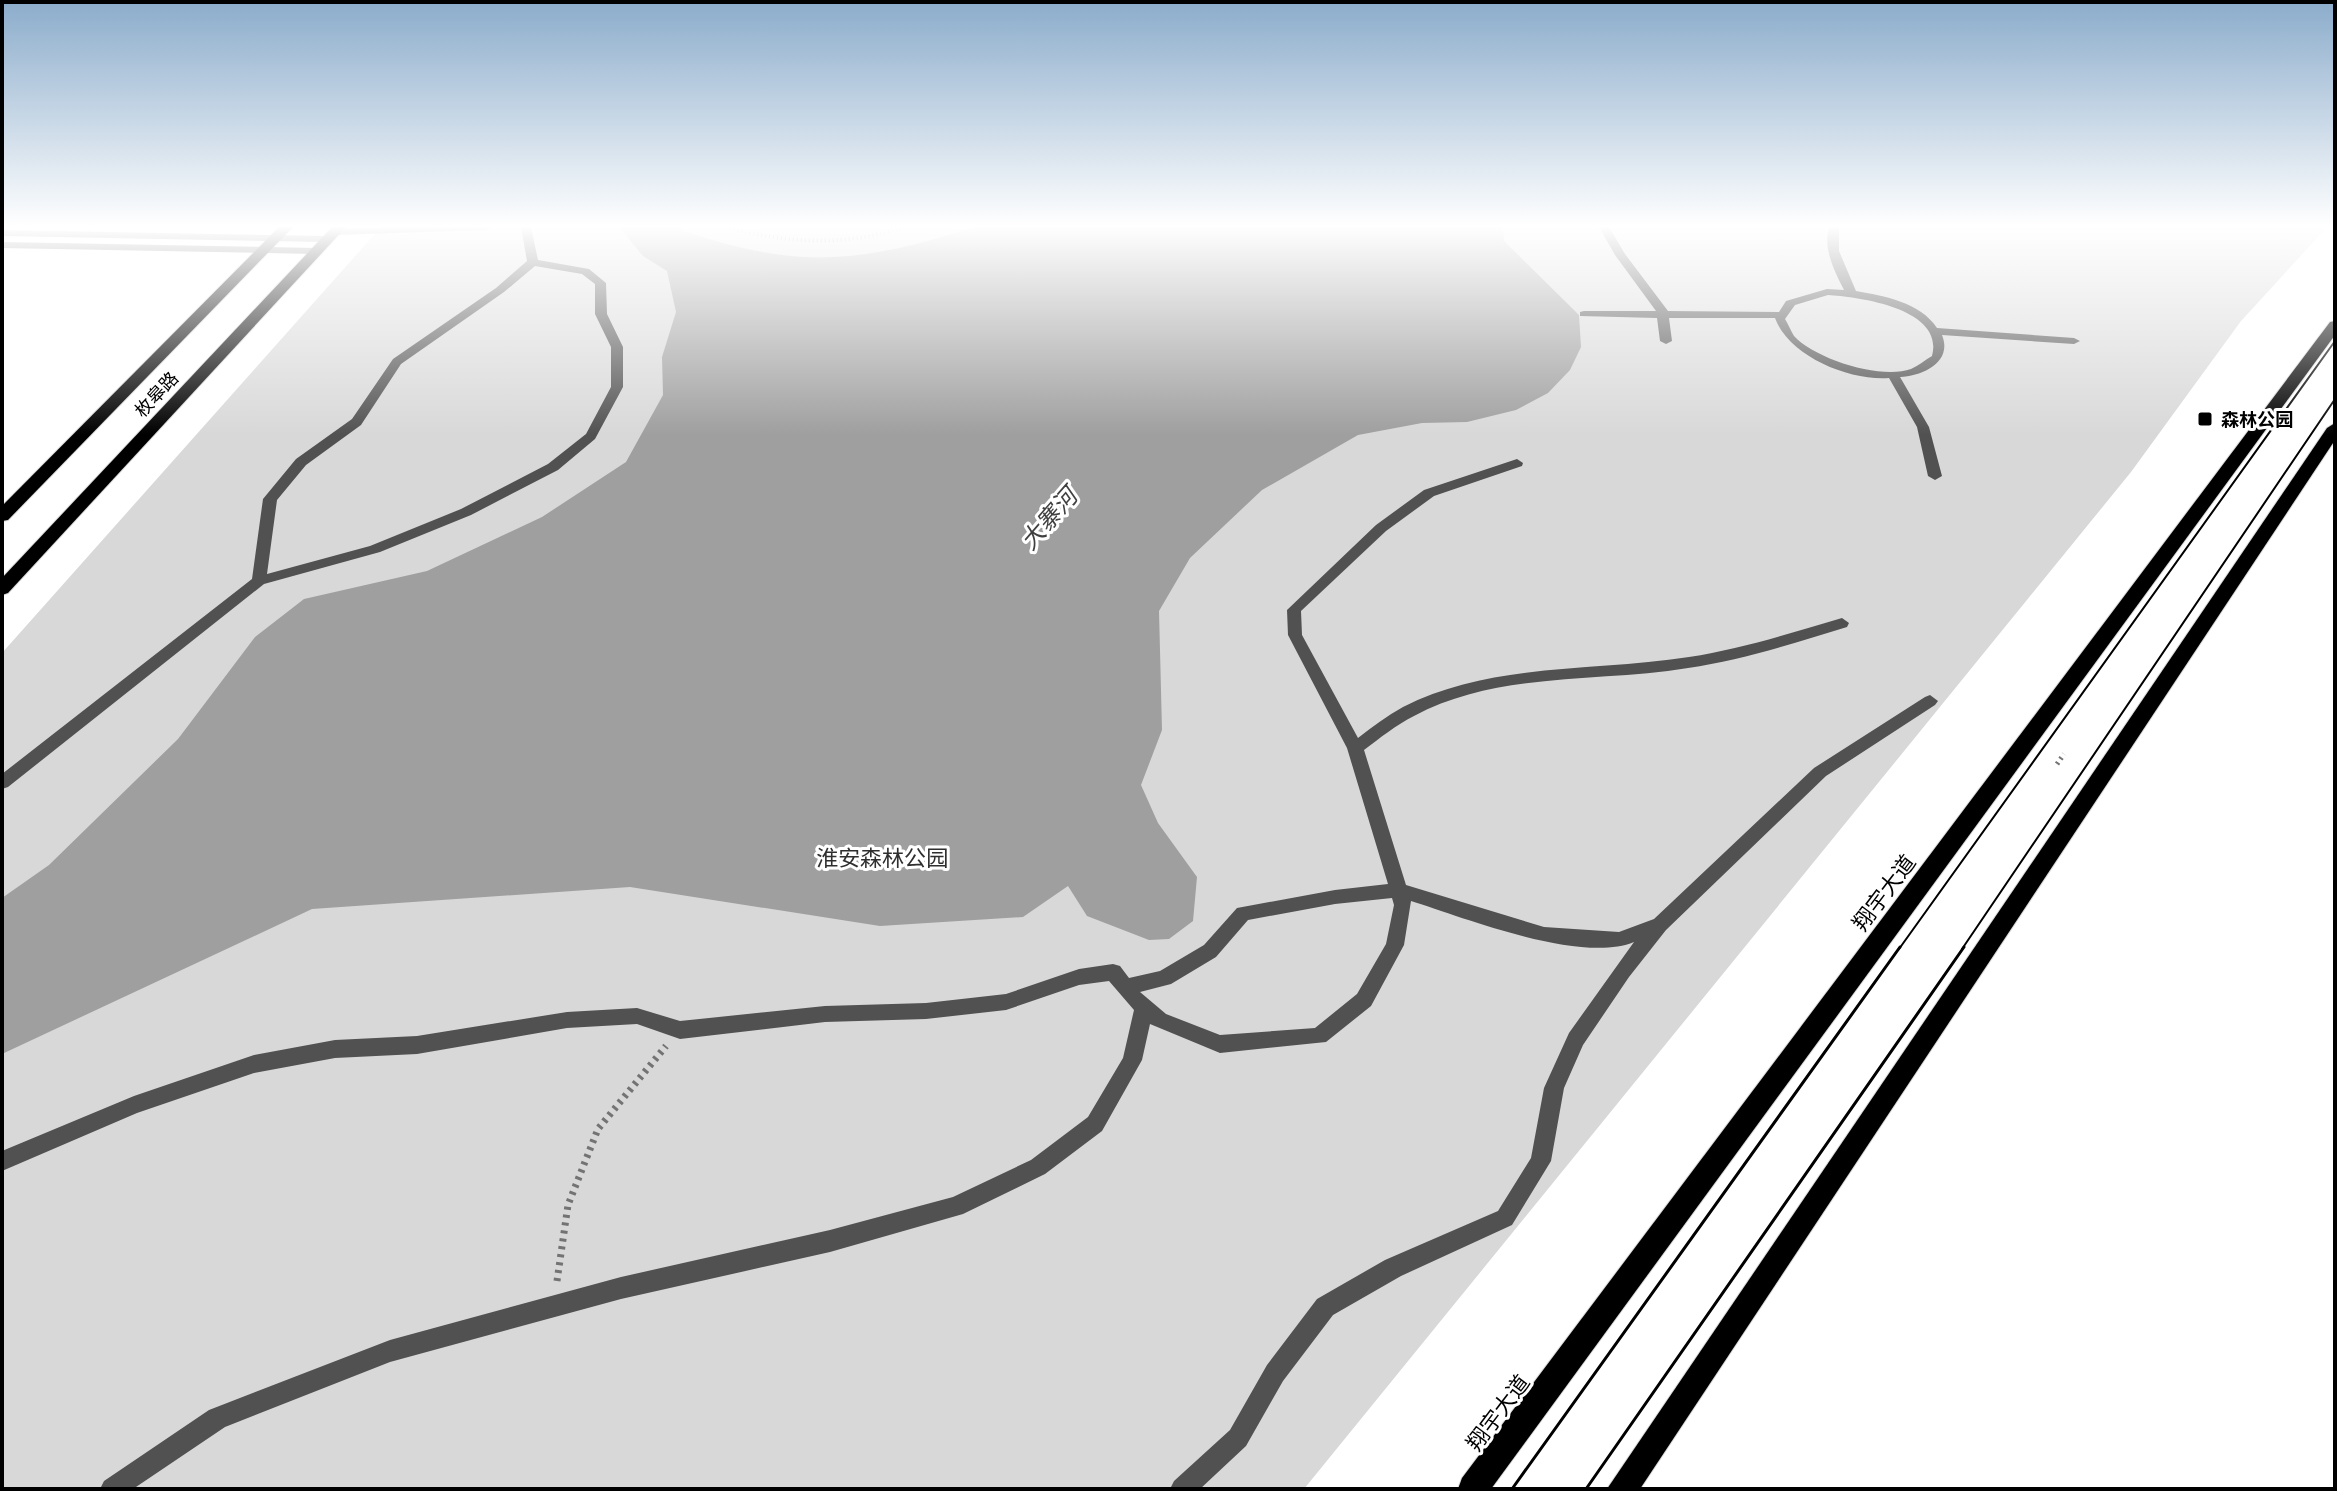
<svg xmlns="http://www.w3.org/2000/svg" width="2337" height="1491" font-family="'Noto Sans','Noto Sans SC',sans-serif">
  <style>
    .green { fill: #d8d8d8 }
    .water { fill: #9f9f9f }
    .lines { fill: none; stroke-linecap: round; stroke-linejoin: round }
    .primary-casing { stroke: #dbdbdb; stroke-width: 2 }
    .path-far2 { stroke: #737373; stroke-width: 4; stroke-dasharray: 1 3; stroke-linecap: butt }
    .path-far1 { stroke: #737373; stroke-width: 5; stroke-dasharray: 2 4; stroke-linecap: butt }
    .path { stroke: #737373; stroke-width: 7; stroke-dasharray: 3 5; stroke-linecap: butt }
    .pedestrian { fill: #515151; fill-rule: evenodd }
    .tertiary { fill: #515151; fill-rule: evenodd }
    .primary { fill: #000; fill-rule: evenodd }
    .tram-far1 { stroke: #000; stroke-width: 2 }
    .tram { stroke: #000; stroke-width: 3 }
    .poi-dot { fill: #000; stroke: #fff; stroke-width: 3 }
    .labels { text-anchor: middle; dominant-baseline: central; stroke-width: 6; stroke-linejoin: round; paint-order: stroke }
    .far-street-label { font-size: 18px; fill: #000; stroke: #fff }
    .far-poi-label { font-size: 18px; font-weight: bold; fill: #000; stroke: #fff; text-anchor: start }
    .park-label { font-size: 22px; fill: #2f2f2f; stroke: #fff }
    .street-label { font-size: 22px; fill: #000; stroke: #fff }
    .water-label { font-size: 24px; font-style: italic; fill: #404040; stroke: #fff }
  </style>
  <rect width="100%" height="100%" fill="#fff"/>
  <path class="green" d="M381 227H2327L2241 321 2131 472 1304 1489H2V653Z"/>
  <path class="water" d="M619 227H681L682 230C729 247 784 260 834 257 881 255 931 241 974 227H1503L1504 241 1579 315 1581 347 1570 370 1548 393 1516 410 1467 422 1422 423 1358 435 1262 490 1190 558 1159 611 1162 730 1141 785 1158 823 1197 877 1193 921 1169 939 1149 940 1087 916 1068 886 1023 917 880 926 630 887 312 909 2 1054V898L49 865 178 739 255 637 304 599 427 571 542 517 626 462 663 395 662 357 676 312 667 271 643 256Z"/>
  <g class="lines">
    <g class="primary-casing">
      <g id="primary">
        <path d="M279 227H293L8 520 2 521V506Z"/>
        <path d="M332 227H346L8 593 2 595V578Z"/>
        <path d="M2335 321V335L1491 1489H1458L1462 1478 2330 322Z"/>
        <path d="M2335 423V440L1640 1489H1607L2327 428Z"/>
      </g>
    </g>
    <path class="path-far2" d="M726 227C786 243 845 247 904 227"/>
    <path class="path-far1" d="M2057 764 2064 754"/>
    <path class="path" d="M557 1281 568 1205 598 1129 666 1046"/>
    <g class="pedestrian">
      <path d="M402 227H492L487 230 334 235 329 232 334 229Z"/>
      <path d="M521 227H531L538 260 589 269 606 283 607 314 623 347V387L595 439 558 470 471 515 380 552 264 584 8 787 2 789V774L252 579 263 499 296 459 352 419 393 359 496 288 527 261ZM535 266 582 274 595 284V314L611 347V387L586 434 548 464 461 509 370 546 267 574 277 500 306 465 361 425 401 364 504 292Z"/>
      <path d="M1599 227H1609L1625 254 1668 311 1779 312 1786 301 1827 289 1844 290C1834 270 1823 249 1829 227H1839V251L1856 291C1884 296 1920 302 1937 328L2074 338 2080 341 2074 344 1942 335C1953 362 1923 376 1900 377L1929 427 1942 476 1935 480 1928 476 1917 427 1889 378C1849 381 1789 356 1775 318H1669L1672 341 1666 344 1660 341 1657 318 1580 316V312L1584 311H1656L1615 255ZM1828 295C1858 297 1945 308 1932 356 1925 360 1918 366 1911 369 1881 380 1815 359 1794 336 1791 331 1788 324 1785 319L1795 305Z"/>
      <path d="M1517 459 1523 463 1522 466 1434 496 1386 531 1301 611 1302 635 1358 738C1372 727 1387 716 1403 707 1491 662 1594 672 1689 657 1741 649 1791 633 1842 618L1849 623 1847 627C1795 643 1742 660 1688 668 1597 683 1498 671 1414 716 1396 725 1380 738 1364 750L1406 885 1544 927 1619 932 1654 919 1814 768 1925 697 1930 695 1938 701 1935 705 1826 776 1666 930 1629 977 1583 1045 1564 1088 1551 1161 1512 1225 1401 1276 1333 1315 1283 1381 1246 1446 1200 1489H1170L1174 1481 1230 1430 1267 1365 1317 1299 1385 1260 1498 1211 1531 1158 1544 1088 1569 1033 1634 942C1581 964 1465 918 1411 901L1404 945 1371 1006 1326 1042 1220 1053 1150 1024 1142 1060 1102 1131 1045 1174 963 1214 830 1252 621 1299 390 1362 225 1427 133 1489H100L104 1481 209 1410 390 1340 621 1277 830 1230 953 1197 1031 1160 1088 1117 1123 1058 1134 1010 1109 981 1079 985 1006 1010 926 1019 825 1022 680 1039 637 1024 567 1028 417 1054 335 1058 254 1073 137 1113 2 1171V1151L134 1096 254 1055 335 1040 417 1036 567 1012 637 1008 680 1021 825 1006 926 1003 1006 994 1079 969 1113 964 1120 966 1129 978 1160 971 1204 945 1237 908 1335 890 1388 884 1347 748 1288 635 1287 610 1376 525 1424 490ZM1392 898 1394 905 1386 944 1357 994 1315 1028 1220 1035 1166 1014 1140 992 1171 984 1216 957 1248 920 1335 904Z"/>
    </g>
    <g class="tertiary">
      <path d="M2 230 328 236 333 239 328 242 2 236Z"/>
      <path d="M2 242 317 248 322 251 317 254 2 248Z"/>
    </g>
    <use href="#primary" class="primary"/>
    <g class="tram-far1">
      <path d="M1899 949 2335 341"/>
      <path d="M1962 949 2335 399"/>
    </g>
    <g class="tram">
      <path d="M1512 1489 1900 947"/>
      <path d="M1586 1489 1964 947"/>
    </g>
  </g>
  <linearGradient id="sky" x2="0" y2="1"><stop stop-color="#8baccb"/><stop offset="0.52" stop-color="#fff"/><stop offset="1" stop-color="#fff" stop-opacity="0"/></linearGradient>
  <rect width="2337" height="435" fill="url(#sky)"/>
  <rect class="poi-dot" x="2197" y="411" width="16" height="16" rx="4"/>
  <g class="labels">
    <g class="far-street-label">
      <text transform="translate(156 394) rotate(-47)">枚皋路</text>
    </g>
    <g class="far-poi-label">
      <text x="2221" y="419">森林公园</text>
    </g>
    <g class="park-label">
      <text x="882" y="857">淮安森林公园</text>
    </g>
    <g class="street-label">
      <text transform="translate(1883 892) rotate(-53)">翔宇大道</text>
      <text transform="translate(1497 1412) rotate(-53)">翔宇大道</text>
    </g>
    <g class="water-label">
      <text transform="translate(1048 518) rotate(-49)">大寨河</text>
    </g>
  </g>
  <rect width="2337" height="1491" fill="none" stroke="#000000" stroke-width="8"/>
</svg>
